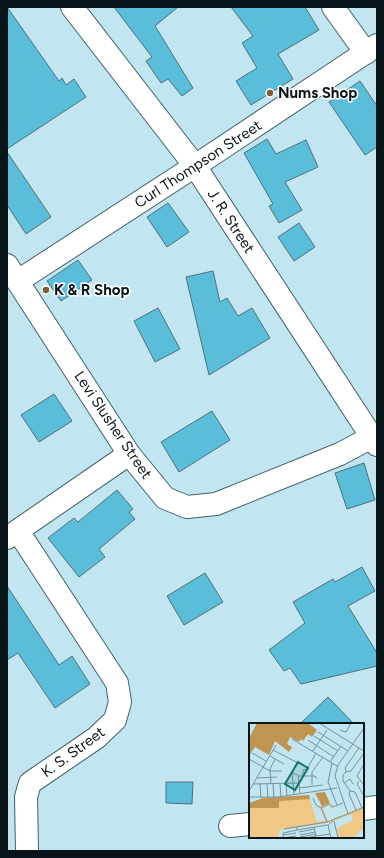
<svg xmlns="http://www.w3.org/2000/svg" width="384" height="858" font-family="Figtree,sans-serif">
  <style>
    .building { fill: #5abdd9; stroke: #50707a }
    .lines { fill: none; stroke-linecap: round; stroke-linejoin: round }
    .minor-casing { stroke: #40616a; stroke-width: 24 }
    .minor { stroke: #fff; stroke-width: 22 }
    .poi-dot { fill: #7c6033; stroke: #fff; stroke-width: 1.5 }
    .labels { text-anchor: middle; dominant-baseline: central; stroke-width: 3; stroke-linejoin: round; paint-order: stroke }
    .poi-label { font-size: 15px; font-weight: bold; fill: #071418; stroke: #fff; text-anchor: start }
    .street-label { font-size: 15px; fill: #071418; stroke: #fff }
    .inset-road { fill: none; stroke: #77929a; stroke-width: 1 }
    .view { fill: #0f766e; fill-opacity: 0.15; stroke: #0f766e; stroke-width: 2 }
    .inset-edge { fill: none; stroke: #071418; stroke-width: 2 }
  </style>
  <rect width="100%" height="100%" fill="#c2e6f1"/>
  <g class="building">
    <path d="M7 7 59 81 62 78 66 85 74 79 86 97 7 149Z"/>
    <path d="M114 7H178L155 26 193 88 182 96 168 79 161 83 146 61 152 57Z"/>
    <path d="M231 7H305L319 30 278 54 293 79 251 105 236 81 257 68 242 43 253 36Z"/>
    <path d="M360 81 377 106V147L365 155 329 102Z"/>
    <path d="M267 139 276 154 306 140 318 167 285 182 302 210 279 223 269 206 273 204 244 153Z"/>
    <path d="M7 152 51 217 26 234 7 205Z"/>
    <path d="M168 203 189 232 167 247 147 217Z"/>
    <path d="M299 223 315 247 294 261 278 237Z"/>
    <path d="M78 260 92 280 61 301 47 281Z"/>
    <path d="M213 271 220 302 227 298 238 316 252 308 270 338 209 375 186 277Z"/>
    <path d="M158 308 180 349 155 362 134 321Z"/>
    <path d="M54 394 72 421 39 442 21 415Z"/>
    <path d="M212 411 230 440 179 472 161 442Z"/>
    <path d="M364 463 375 500 347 509 335 473Z"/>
    <path d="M117 490 133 509 129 512 135 519 99 549 105 557 79 577 48 538 74 518 78 522Z"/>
    <path d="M362 567 375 591 348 606 377 653V666L301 684 290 668 284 671 269 650 305 623 293 602 333 579 335 582Z"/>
    <path d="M205 573 223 602 184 625 167 596Z"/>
    <path d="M7 586 59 665 72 656 90 684 55 708 18 653 7 660Z"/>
    <path d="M328 697 354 724H300Z"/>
    <path d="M166 782H193L192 804 166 803Z"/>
  </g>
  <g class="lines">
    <g class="minor-casing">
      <g id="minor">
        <path d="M72 7 195 166 377 445"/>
        <path d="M333 7 366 53"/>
        <path d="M7 265 129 454 165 498 187 507 216 504 340 454 372 437"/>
        <path d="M18 281 195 166 377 45"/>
        <path d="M18 531 117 683 120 702 115 720 96 738 30 783 26 797 27 851"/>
        <path d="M7 538 129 454"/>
        <path d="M363 809 377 807"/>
        <path d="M230 826 250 824"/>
      </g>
    </g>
    <use href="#minor" class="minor"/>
  </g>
  <g class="poi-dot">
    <circle cx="270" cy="93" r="4"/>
    <circle cx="46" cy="290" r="4"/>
  </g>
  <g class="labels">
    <g class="poi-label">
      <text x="278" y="93">Nums Shop</text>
      <text x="54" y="290">K &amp; R Shop</text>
    </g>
    <g class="street-label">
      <text transform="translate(198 164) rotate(-33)">Curl Thompson Street</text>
      <text transform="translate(231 221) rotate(57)">J. R. Street</text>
      <text transform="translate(113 425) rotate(56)">Levi Slusher Street</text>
      <text transform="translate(73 752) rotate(-36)">K. S. Street</text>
    </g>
  </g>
  <g transform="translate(249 723)">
    <rect width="115" height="115" fill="#c2e6f1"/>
    <path d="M50 75 61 76 68 99 77 97 71 82H84L85 84 82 86 80 82 74 85 79 98 115 83V105L104 115H89L88 105 104 97 102 91 79 100 31 107 29 115H0V85H30V78Z" fill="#f0c785"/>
    <path d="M8 0H59L68 7 63 14 59 11 54 18 52 16 50 19 41 14 38 21 43 24 40 29 26 18 20 32 6 24 0 33V15ZM76 69 81 80 73 83 66 70ZM60 72 61 76 30 78V85H0V80L14 75Z" fill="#bf9651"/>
    <path class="inset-road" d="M70 0 115 28M115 5 89 42 86 53 99 91 115 84M91 7 97 9 102 0M69 9 99 28M65 13 89 28M43 16 88 43M59 17 85 34M110 25 96 45 97 49 102 48 115 30M24 27 53 42M64 28 78 7M3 30 17 38M21 33 35 41M0 36 21 48H33M81 39 92 23M83 40 79 59 88 82M115 41 108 53 115 62M97 49 94 52V58L101 68M43 50 49 52 51 71M49 53H66L68 56M54 53V47L58 46 67 30M8 55 28 54M110 58 108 61 115 73M37 60 38 73M95 60 101 56 104 61M4 61 50 60M11 61 12 75M18 61 19 75M22 61 21 46 26 36M24 61 25 75M31 61 32 74M63 62V49L74 34M50 65 74 62M0 68 27 22M101 68 106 69 113 85M101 68 100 71 107 87M45 72 43 49 48 40M0 74H29L88 65M64 75 67 82 72 85 78 99M72 85 80 81 84 84 94 80M85 98 89 115M79 102 82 115M48 104V107L79 102 84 98M35 106 78 99 99 91M50 109 66 106M34 112 47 110M51 112 66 109M67 113 81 111M51 114 67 111M34 115V110L48 107M34 115 47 113M58 115 67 113 65 104"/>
    <path class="view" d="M49 39 59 45 46 67 36 61Z"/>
    <rect width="115" height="115" class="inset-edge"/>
  </g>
  <rect width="384" height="858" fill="none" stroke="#071418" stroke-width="16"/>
</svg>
